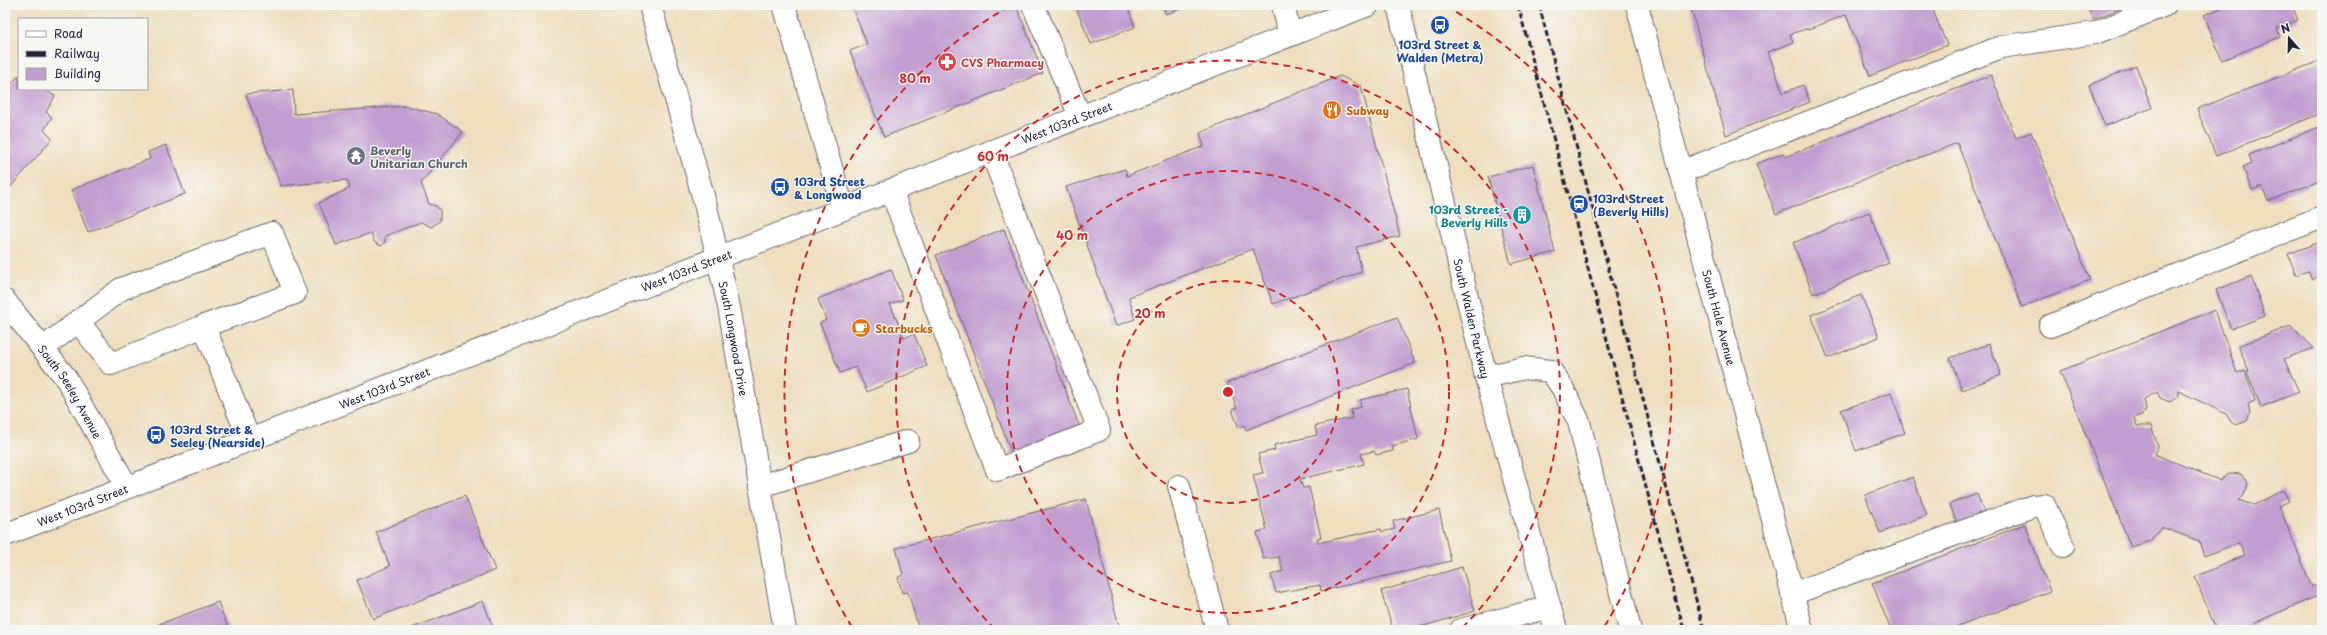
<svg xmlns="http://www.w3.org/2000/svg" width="2327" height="635" font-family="'Playpen Sans',sans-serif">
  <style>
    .building { fill: #c19dd0 }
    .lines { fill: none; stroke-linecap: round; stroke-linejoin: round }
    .minor-casing { stroke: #696468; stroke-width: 24 }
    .major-casing { stroke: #696468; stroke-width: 24 }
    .minor { stroke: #fff; stroke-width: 22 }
    .major { stroke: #fff; stroke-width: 22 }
    .rail { stroke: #22223b; stroke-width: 3; stroke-dasharray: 6 3; stroke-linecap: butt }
    .ring { fill: none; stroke: #d62828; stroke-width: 2; stroke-dasharray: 7 5 }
    .labels { text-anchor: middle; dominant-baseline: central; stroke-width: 3; stroke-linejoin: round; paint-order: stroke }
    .transit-label { font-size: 11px; font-weight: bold; fill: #164399; stroke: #f6f6f2; text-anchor: start }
    .health-label { font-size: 11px; font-weight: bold; fill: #be3a42; stroke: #f6f6f2; text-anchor: start }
    .food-label { font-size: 11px; font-weight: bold; fill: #c56008; stroke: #f6f6f2; text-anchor: start }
    .street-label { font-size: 11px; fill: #22223b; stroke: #f6f6f2 }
    .worship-label { font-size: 11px; font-weight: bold; fill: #5b616d; stroke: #f6f6f2; text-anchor: start }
    .culture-label { font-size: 11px; font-weight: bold; fill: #0d838f; stroke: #f6f6f2; text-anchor: end }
    .centre { fill: #d62828; stroke: #f6f6f2; stroke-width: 2 }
    .ring-label { font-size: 12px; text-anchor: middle; font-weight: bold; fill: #d62828; stroke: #f6f6f2; stroke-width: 3; stroke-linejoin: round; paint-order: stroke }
  </style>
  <rect width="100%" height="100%" fill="#f6f6f2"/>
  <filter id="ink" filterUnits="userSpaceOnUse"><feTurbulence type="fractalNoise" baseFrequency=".025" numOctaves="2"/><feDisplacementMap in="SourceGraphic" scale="8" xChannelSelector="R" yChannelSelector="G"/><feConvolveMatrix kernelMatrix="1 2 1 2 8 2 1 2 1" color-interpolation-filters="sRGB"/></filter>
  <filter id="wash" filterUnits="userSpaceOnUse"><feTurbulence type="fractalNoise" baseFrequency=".012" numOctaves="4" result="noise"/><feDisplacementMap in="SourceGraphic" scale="16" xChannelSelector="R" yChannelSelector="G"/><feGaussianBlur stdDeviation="0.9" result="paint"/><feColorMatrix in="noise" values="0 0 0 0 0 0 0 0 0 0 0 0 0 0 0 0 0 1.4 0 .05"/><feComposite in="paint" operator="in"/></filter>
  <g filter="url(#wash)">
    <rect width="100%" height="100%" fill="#eedebd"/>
    <g id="blocks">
      <g class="building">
        <path d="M851 5H1016L1043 73 884 137 850 51 867 44Z"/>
        <path d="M1075 5H1127L1135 27 1091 44Z"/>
        <path d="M1162 5H1192L1166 14Z"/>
        <path d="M1690 5H1931L1947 45 1870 76 1846 15 1809 29V28L1790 34 1793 42 1768 52 1783 93 1803 85 1810 102 1726 135Z"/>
        <path d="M2087 5H2130L2093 19Z"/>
        <path d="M2228 5H2292L2298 20 2277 28 2280 37 2222 60 2204 15Z"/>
        <path d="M2322 60V113L2216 156 2197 109Z"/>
        <path d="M2136 66 2152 108 2105 126 2089 85Z"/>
        <path d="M19 75V89H44L55 96 46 112 52 117 44 130 52 139 8 190H5V91Z"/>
        <path d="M1991 75 2016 138 2031 132 2090 280 2022 307 1957 143 1776 214 1756 164 1784 153 1785 157Z"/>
        <path d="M1340 76 1361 86 1400 236 1356 247 1362 272 1273 304 1253 249 1129 297 1135 319 1116 326 1066 187 1125 169 1127 176 1204 146 1200 133Z"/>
        <path d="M293 90 294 114 406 106 437 114 463 132 421 183 429 204 436 206 440 210V221L431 227 421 222 385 236V242L381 246 374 242 371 233 336 245 319 203 350 188 347 180 281 186 246 94Z"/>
        <path d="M2322 126V180L2268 201 2262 186 2252 190 2243 167 2252 163 2249 155Z"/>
        <path d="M166 145 185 194 88 232 71 190 150 159 148 152Z"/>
        <path d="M1533 165 1555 252 1511 264 1488 177Z"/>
        <path d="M1869 212 1889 263 1813 294 1793 243Z"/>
        <path d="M1004 229 1080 428 1012 454 936 255Z"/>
        <path d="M2322 241V280L2320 276 2312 280 2308 271 2296 275 2288 254Z"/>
        <path d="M891 269 903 300 890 304 904 338 914 334 927 366 867 392 856 367 840 373 820 323 826 320 818 299Z"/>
        <path d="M2251 276 2265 316 2231 329 2216 290Z"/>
        <path d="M1861 295 1879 337 1828 358 1811 315Z"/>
        <path d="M2215 310 2237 373 2245 370 2255 401 2248 404 2250 412 2247 421 2236 425 2231 422 2226 414 2179 391V396L2170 402 2160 398 2157 392 2144 399 2146 409 2143 414 2134 418 2137 426H2151L2158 447 2154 454 2221 481 2224 476 2229 473 2241 474 2248 484 2244 495 2238 500 2254 505 2283 490 2289 501 2279 506 2312 587 2316 585 2320 595 2254 623 2257 630H2216L2195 577 2245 555 2239 543 2204 556 2199 541 2161 527 2150 541 2131 547 2060 371Z"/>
        <path d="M1397 317 1415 363 1246 430 1244 425 1239 428 1232 410 1237 408 1227 383Z"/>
        <path d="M2291 326 2314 348 2284 359 2299 392 2261 407 2247 371H2249L2238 346Z"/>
        <path d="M1989 344 2001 375 1962 390 1950 358Z"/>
        <path d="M1407 389 1418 439 1392 446 1393 451 1376 455 1374 451 1361 454 1364 464 1300 479 1303 488 1309 487 1321 537 1317 538 1318 543 1381 529 1382 532 1395 529 1393 521 1439 510 1451 561 1321 591 1320 585 1276 593 1271 575 1283 571 1279 557 1263 559 1257 532 1267 530 1253 475 1263 473 1258 454 1275 450 1274 445 1317 435 1315 426 1352 418 1351 410 1361 407 1360 400Z"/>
        <path d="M1891 393 1905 433 1856 451 1841 410Z"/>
        <path d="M1913 477 1927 515 1880 533 1865 495Z"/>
        <path d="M1977 494 1985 515 1957 525 1950 504Z"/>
        <path d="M465 496 495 570 373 619 357 580 390 566 376 532Z"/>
        <path d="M1086 499 1120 630H919L908 592 902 593 898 577 903 575 896 548Z"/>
        <path d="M2025 524 2050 591 1950 630H1891L1872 583Z"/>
        <path d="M1462 567 1475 611 1410 630H1393L1381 591Z"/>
        <path d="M483 601 494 630H407Z"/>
        <path d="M218 602 229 630H159L157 625Z"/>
      </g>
    </g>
  </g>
  <g filter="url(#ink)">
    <use href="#blocks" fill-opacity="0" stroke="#696468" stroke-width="1"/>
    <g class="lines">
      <g class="minor-casing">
        <g id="minor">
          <path id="s1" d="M650 5 706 207 729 307 785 630"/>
          <path d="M784 5 843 208"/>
          <path d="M1033 5 1080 116"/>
          <path d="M1283 5 1290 35"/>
          <path id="s2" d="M1398 5 1486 377 1556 630"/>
          <path id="s3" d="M1637 5 1802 630"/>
          <path d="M1681 172 2001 47 2095 33 2165 5"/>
          <path d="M891 190 997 470 1099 430 991 151"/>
          <path id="s4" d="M5 301 66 378 127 487"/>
          <path d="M204 326 249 439"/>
          <path d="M2050 326 2322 217"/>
          <path d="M43 348 121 289 272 233 295 293 204 326 111 364 78 321"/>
          <path d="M1486 377 1524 368 1551 371 1563 389 1579 422 1630 630"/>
          <path d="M760 486 908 441"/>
          <path d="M1179 486 1217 630"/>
          <path d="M1792 594 2033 506 2044 505 2063 546"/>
          <path d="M1461 630 1550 607"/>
        </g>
      </g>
      <g class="major-casing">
        <g id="major">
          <path id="s5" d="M5 535 1368 5"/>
        </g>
      </g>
      <use href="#minor" class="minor"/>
      <use href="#major" class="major"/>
      <g class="rail">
        <path d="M1518 5 1684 630"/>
        <path d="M1539 5 1704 630"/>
      </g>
    </g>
  </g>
  <g class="ring">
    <circle cx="1228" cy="392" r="111"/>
    <circle cx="1228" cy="392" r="221"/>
    <path d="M995 629A332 332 0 1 1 1461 629"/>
    <path d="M852 627A443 443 0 0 1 1010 6M1446 6A443 443 0 0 1 1604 627"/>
  </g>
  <defs>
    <g id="bus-disc" transform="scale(1)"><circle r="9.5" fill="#1a4fb4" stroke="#f6f6f2"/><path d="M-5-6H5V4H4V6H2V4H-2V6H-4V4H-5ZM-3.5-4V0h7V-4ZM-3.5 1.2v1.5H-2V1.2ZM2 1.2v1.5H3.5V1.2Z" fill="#fff"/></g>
    <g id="pharmacy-disc" transform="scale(1)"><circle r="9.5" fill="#e0444e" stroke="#f6f6f2"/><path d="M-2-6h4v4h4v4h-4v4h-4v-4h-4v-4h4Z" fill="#fff"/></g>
    <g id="restaurant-disc" transform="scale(1)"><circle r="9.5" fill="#e8710a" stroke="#f6f6f2"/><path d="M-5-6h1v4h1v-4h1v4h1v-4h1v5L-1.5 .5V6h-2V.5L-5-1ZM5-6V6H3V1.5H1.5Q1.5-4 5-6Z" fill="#fff"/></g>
    <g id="temple-disc" transform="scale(1)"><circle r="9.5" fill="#6b7280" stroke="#f6f6f2"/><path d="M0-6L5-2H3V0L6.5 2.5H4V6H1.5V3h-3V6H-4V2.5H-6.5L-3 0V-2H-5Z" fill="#fff"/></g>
    <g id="station-disc" transform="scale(1)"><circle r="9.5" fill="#1a4fb4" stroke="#f6f6f2"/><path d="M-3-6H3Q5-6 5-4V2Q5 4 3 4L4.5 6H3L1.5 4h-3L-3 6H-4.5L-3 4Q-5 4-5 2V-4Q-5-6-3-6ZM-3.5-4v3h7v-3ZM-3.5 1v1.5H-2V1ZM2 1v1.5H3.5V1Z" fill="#fff"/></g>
    <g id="building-disc" transform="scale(1)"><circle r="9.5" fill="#0f9aa8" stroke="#f6f6f2"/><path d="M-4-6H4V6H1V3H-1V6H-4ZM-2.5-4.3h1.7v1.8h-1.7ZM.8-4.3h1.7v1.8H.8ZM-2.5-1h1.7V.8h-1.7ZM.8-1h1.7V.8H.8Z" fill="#fff"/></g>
    <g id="cafe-disc" transform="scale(1)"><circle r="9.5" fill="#e8710a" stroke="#f6f6f2"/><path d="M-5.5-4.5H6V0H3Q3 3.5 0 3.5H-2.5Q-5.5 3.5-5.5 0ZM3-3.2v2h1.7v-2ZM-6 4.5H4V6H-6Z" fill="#fff"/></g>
  </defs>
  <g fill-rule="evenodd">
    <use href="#bus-disc" x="1440" y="25"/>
    <use href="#pharmacy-disc" x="947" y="62"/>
    <use href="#restaurant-disc" x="1332" y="110"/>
    <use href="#temple-disc" x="356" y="156"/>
    <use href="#bus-disc" x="780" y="187"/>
    <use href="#station-disc" x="1579" y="204"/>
    <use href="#building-disc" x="1522" y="215"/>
    <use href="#cafe-disc" x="861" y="328"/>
    <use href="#bus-disc" x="156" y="435"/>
  </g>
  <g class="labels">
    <g class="transit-label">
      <text x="1440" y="44" text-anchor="middle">103rd Street &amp;<tspan x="1440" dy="13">Walden (Metra)</tspan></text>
      <text x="794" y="181">103rd Street<tspan x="794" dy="13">&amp; Longwood</tspan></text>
      <text x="1593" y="198">103rd Street<tspan x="1593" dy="13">(Beverly Hills)</tspan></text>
      <text x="170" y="429">103rd Street &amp;<tspan x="170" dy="13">Seeley (Nearside)</tspan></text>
    </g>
    <g class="health-label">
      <text x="961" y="62">CVS Pharmacy</text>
    </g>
    <g class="food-label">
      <text x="1346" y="110">Subway</text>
      <text x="875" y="328">Starbucks</text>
    </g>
    <g class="street-label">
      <text stroke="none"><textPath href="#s5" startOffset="1139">West 103rd Street</textPath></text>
      <text stroke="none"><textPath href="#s5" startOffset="731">West 103rd Street</textPath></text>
      <text stroke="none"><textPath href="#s3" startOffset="323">South Hale Avenue</textPath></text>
      <text stroke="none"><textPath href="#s2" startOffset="322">South Walden Parkway</textPath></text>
      <text stroke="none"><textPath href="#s1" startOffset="344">South Longwood Drive</textPath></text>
      <text stroke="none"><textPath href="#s5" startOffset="407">West 103rd Street</textPath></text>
      <text stroke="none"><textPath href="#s4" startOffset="112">South Seeley Avenue</textPath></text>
      <text stroke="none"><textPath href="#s5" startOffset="83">West 103rd Street</textPath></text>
    </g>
    <g class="worship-label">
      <text x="370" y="150">Beverly<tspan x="370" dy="13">Unitarian Church</tspan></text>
    </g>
    <g class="culture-label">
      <text x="1508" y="209">103rd Street -<tspan x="1508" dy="13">Beverly Hills</tspan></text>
    </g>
  </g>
  <circle cx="1228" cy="392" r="6" class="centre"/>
  <g class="ring-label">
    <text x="915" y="83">80 m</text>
    <text x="993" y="161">60 m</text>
    <text x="1072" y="240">40 m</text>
    <text x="1150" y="318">20 m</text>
  </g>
  <rect width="2327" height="635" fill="none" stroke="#f6f6f2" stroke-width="20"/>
  <rect x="18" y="18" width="130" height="72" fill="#f6f6f2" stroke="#a1a1a9"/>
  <rect x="26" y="31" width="20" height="6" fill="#ffffff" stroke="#a1a1a9"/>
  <text x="54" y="38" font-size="12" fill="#22223b">Road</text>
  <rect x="26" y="51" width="20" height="6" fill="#22223b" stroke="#a1a1a9"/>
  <text x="54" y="58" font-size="12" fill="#22223b">Railway</text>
  <rect x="26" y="68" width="20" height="12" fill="#c19dd0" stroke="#a1a1a9"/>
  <text x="54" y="78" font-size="12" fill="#22223b">Building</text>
  <g transform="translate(2289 38) rotate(340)" stroke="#f6f6f2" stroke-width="3" paint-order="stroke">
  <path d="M0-3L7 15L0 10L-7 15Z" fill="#22223b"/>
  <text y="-6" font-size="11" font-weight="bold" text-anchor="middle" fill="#22223b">N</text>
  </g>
</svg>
